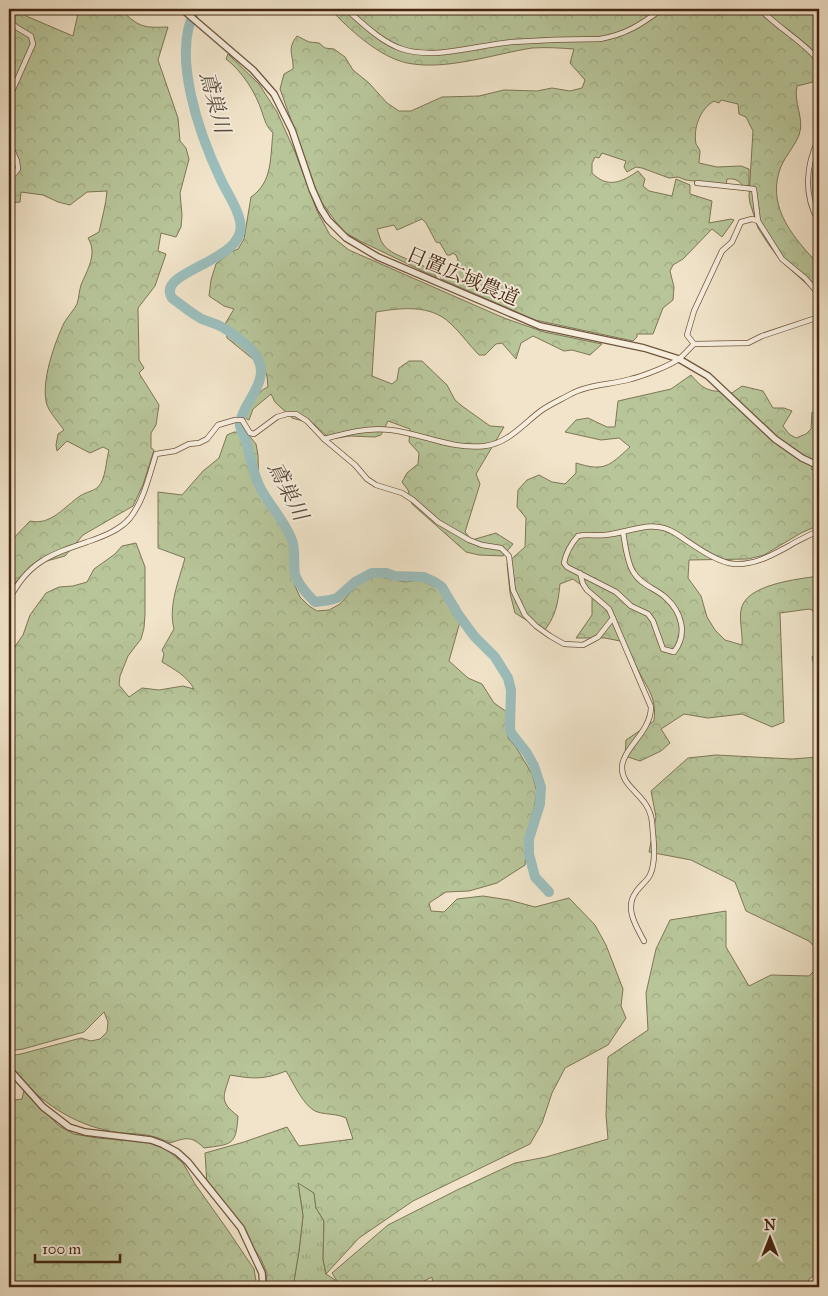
<svg xmlns="http://www.w3.org/2000/svg" width="828" height="1296" font-family="'IM FELL Great Primer','Noto Serif JP',serif">
  <style>
    .grass { fill: url(#grass-tufts); stroke: #7e7655 }
    .forest { fill: url(#forest-crowns); stroke: #7e7655 }
    .lines { fill: none; stroke-linecap: round; stroke-linejoin: round }
    .river { stroke: #9cbebc; stroke-width: 10 }
    .minor-casing { stroke: #70563f; stroke-width: 6 }
    .tertiary-casing { stroke: #70563f; stroke-width: 8 }
    .minor { stroke: #f6eddd; stroke-width: 4.5 }
    .tertiary { stroke: #f6eddd; stroke-width: 5.5 }
    .labels { text-anchor: middle; dominant-baseline: central; stroke-width: 4; stroke-linejoin: round; paint-order: stroke }
    .street-label { font-size: 20px; fill: #452611; stroke: #f6eddd }
    .water-label { font-size: 21px; font-style: italic; fill: #5b4c3c; stroke: #f6eddd }
  </style>
  <defs>
    <pattern id="grass-tufts" width="24" height="20" patternUnits="userSpaceOnUse" patternTransform="scale(1.25)"><rect width="24" height="20" fill="#b7c599"/><path d="M3 7l-1-3M5 7V3M7 7l1-3M15 17l-1-3M17 17v-4M19 17l1-3" fill="none" stroke="#9fa983"/></pattern>
    <pattern id="forest-crowns" width="20" height="18" patternUnits="userSpaceOnUse" patternTransform="scale(1.25)"><rect width="20" height="18" fill="#b7c599"/><path d="M2 6a3 3 0 1 1 6 0M12 15a3 3 0 1 1 6 0" fill="none" stroke="#9fa983"/></pattern>
  </defs>
  <rect width="100%" height="100%" fill="#f1e4ca"/>
  <filter id="stains"><feTurbulence type="fractalNoise" baseFrequency=".004" numOctaves="4"/><feColorMatrix values="0 0 0 0 .2 0 0 0 0 .09 0 0 0 0 .02 0 0 0 .5 -.17"/></filter>
  <radialGradient id="worn" r=".72"><stop offset=".6" stop-color="#630" stop-opacity="0"/><stop offset="1" stop-color="#630" stop-opacity=".3"/></radialGradient>
  <path class="grass" d="M298 1182 314 1193 316 1208 324 1221 323 1259 326 1274 346 1287H293L299 1251 303 1216Z"/>
  <g class="forest">
    <path d="M9 9H27L26 16 73 36 79 9H120C139 27 142 28 168 27L158 60 178 118 180 141 186 148 189 159 180 193 182 215 181 227 176 237 161 233 158 251 166 254 155 286 138 308 139 360 144 368 139 373 159 405 156 425 151 433V448L154 450 143 485 133 506 83 535 65 556 32 565 16 582 9 596V543L30 521C51 526 65 506 80 496 86 492 94 491 98 487 106 479 106 460 109 450L103 447 90 453 67 441 57 451 56 445 58 434 64 430C59 423 50 413 47 405 40 383 55 342 64 323 68 316 74 310 77 304 79 298 79 291 81 285 87 270 98 254 88 238L99 232C102 218 106 205 107 191L87 192 70 205 58 202 43 195 21 192 20 202 9 203Z"/>
    <path d="M330 9H798L802 11 819 9V85L817 81 797 86C793 102 805 119 799 135 794 148 783 158 779 172 768 210 795 239 819 265V295L781 261 769 245 758 228 750 203 749 196 753 131 746 117 739 114 738 104 721 100 719 103 714 101C700 109 693 128 696 144 697 146 699 148 700 151 700 154 699 160 699 163L717 167 741 166 749 169V185L744 187C739 181 736 178 727 179L726 185 686 180 678 177 669 178 642 168 636 167 627 172 624 167 626 161 602 153 599 158 595 157 592 163V173C608 189 622 182 638 171L645 179 643 186 649 191 672 196 676 179 690 185V194L712 201 709 223 731 219 734 220 722 237 712 229 683 259 673 265 670 271 674 287 673 300 663 308 653 334H637V337L633 341 535 320 441 279 440 275C450 273 455 271 458 260L456 255 452 253 451 255H447L440 243 436 242 426 223 422 219 397 230 394 225 377 229C379 234 380 240 383 244 394 260 427 260 437 278L360 241 346 233 336 222 320 200 314 184 280 89 284 74 293 69C294 55 286 50 297 36L309 42 319 43 325 48 334 49 345 57 353 70 369 83 387 103 399 111H411L442 97 479 96 504 90 537 91 552 88 570 91 582 88 585 80 570 63 574 49C560 48 547 47 532 48 494 54 446 71 407 63 379 57 349 29 330 9Z"/>
    <path d="M228 54 259 84 277 112 295 152 317 211 330 235 349 250 504 318 544 332 602 344 590 355 572 350 564 351 533 336 521 343 516 359 502 343 496 344 485 355H479C469 345 461 333 450 323 430 304 401 308 376 312L372 376 392 384 397 380 399 368 409 361H422L447 385 455 400 462 406 490 426 504 427 476 474 480 484 465 532 472 540 496 533 513 544 503 556 479 555 466 552 412 504 408 490 402 482 407 473 418 464 419 453 409 442 410 429 388 421 381 435 375 437 350 436 330 439 314 424 292 418 275 402 271 394 253 409 249 420 245 418C250 408 256 391 268 387L267 376 264 368 227 338 225 324 234 309 224 306 209 296 211 280 216 264 231 252 238 249 244 239 251 197C273 182 270 157 273 133 266 126 265 121 262 112 256 93 242 71 226 59Z"/>
    <path d="M819 148V215C810 194 810 169 819 148Z"/>
    <path d="M691 375C706 393 710 390 732 393L742 386 763 391 773 408H784L792 411 783 426 789 434 796 438 806 434 811 429 812 412 819 415V458L811 469 819 472V525L801 533 764 555 748 559 689 560 688 578 701 596 707 617 715 630 725 640 742 645C743 634 739 620 741 610 745 584 799 579 819 576V613L809 609 780 613 784 722 772 727 742 714 708 718 684 714 661 729 670 743 661 751 640 761 625 756 626 740 654 721C657 697 647 688 637 668 632 660 629 651 625 642L605 638H576L592 615V593L573 579 560 584C558 603 556 616 544 631L515 613 510 593 507 563 525 547 526 518 517 507 518 490 527 480 539 475 552 482 565 484 576 473V463C605 472 609 466 630 447L619 438 601 440 565 432 576 420 588 418 607 427H615L618 401 671 389Z"/>
    <path d="M234 432 247 433 256 444 258 455 259 492 272 512 292 532 297 549V568L294 577 295 586 300 597 309 606 317 611 329 610 340 604 359 583 375 576 405 582 420 580 437 588 458 605 461 618 449 661 468 678 482 684 494 703 507 712 508 738 516 747 532 774 537 792 534 809 528 829 525 865 497 883 469 891 446 892 429 903 431 911 444 912 457 899 483 896 509 900 535 907 569 898 595 925 606 945 623 989 621 1006 626 1018 608 1045 565 1068 552 1093 542 1123 530 1144 413 1201 359 1238 326 1274 323 1259 324 1221 316 1208 314 1193 298 1183 303 1216 299 1251 293 1287H266L267 1273 260 1257 207 1186 205 1153 244 1142 287 1127 299 1146 353 1139 346 1118C336 1113 323 1115 315 1111 303 1105 293 1082 286 1071 264 1080 253 1079 230 1075 224 1096 218 1101 238 1116 236 1146 232 1144 204 1148 191 1135 185 1138 170 1143 165 1141 160 1138 155 1137 139 1132 121 1135 105 1130 66 1121 36 1097 9 1068V1056L21 1054 81 1038 91 1041 100 1039 107 1032 108 1022 104 1012 84 1032 23 1049 9 1051V655L23 635 30 615 46 593 59 587 73 586 87 582 94 569 115 554 122 546 136 543 145 567V614L144 628 141 639 128 656 120 676 119 685 129 697 142 688 159 690 183 686 194 689C187 676 174 669 162 662L164 654 162 650 174 629C168 606 179 580 185 558L158 548V492L182 495 203 471 219 458 227 435Z"/>
    <path d="M819 651V685L812 657Z"/>
    <path d="M716 755 792 759 819 757V952L809 941 746 911 735 882 691 860 649 852 656 817 651 791 688 758Z"/>
    <path d="M726 911V947L749 986 771 975 809 976 819 966V1274L810 1278 805 1287H433L432 1277 413 1287H341L332 1273 388 1225 457 1190 515 1163 546 1157 608 1139 606 1115 608 1057 648 1030 646 993 656 949 670 920Z"/>
    <path d="M24 1090 59 1126 74 1134 97 1138 147 1142 166 1149 183 1163 195 1184 227 1229 254 1269 257 1287H9V1101L22 1099Z"/>
  </g>
  <g class="lines">
    <path class="river" d="M196 9C170 53 200 136 221 180 227 193 237 206 240 221 250 262 154 270 172 298 181 305 190 312 200 318 205 321 212 322 218 325 229 330 253 348 258 359 270 383 242 403 240 423 239 429 244 435 246 441 251 458 253 476 262 491 272 508 285 522 292 540 296 552 293 563 295 574 298 585 308 595 315 602L330 600 337 598 355 582 372 573H386L394 576 424 577 435 582 442 587 458 614 474 636 495 657 508 678 511 690 510 729 512 734 527 753 534 766 541 787 540 804 529 839V854L535 877 549 892"/>
    <g class="minor-casing">
      <g id="minor">
        <path d="M346 9C362 23 381 42 402 49 435 60 477 45 512 42 541 40 570 39 600 39 627 34 640 25 662 9"/>
        <path d="M760 9C778 28 803 41 819 61"/>
        <path d="M9 20 16 27 31 36 33 44 9 98"/>
        <path d="M819 138C806 165 803 195 819 222"/>
        <path d="M9 143 17 161 18 169 14 174H9"/>
        <path d="M697 183 754 189 758 221"/>
        <path d="M694 344 687 335 694 311 722 251 732 242 741 222 752 219 758 221 782 259 805 278 819 294"/>
        <path d="M324 439C346 433 368 427 391 430 423 434 452 450 485 446 509 443 524 423 542 410 551 404 560 400 569 395 588 384 611 385 631 379 643 376 672 365 680 358 685 354 689 349 694 344L748 343 762 336 819 317"/>
        <path d="M623 532C625 543 627 564 634 573 641 585 655 588 665 597 682 612 688 634 674 652L663 649 653 621 648 614 631 606 616 592 567 567 564 563C566 552 571 544 578 536 587 534 596 536 605 535 629 533 652 518 675 533 691 543 716 563 735 564 755 565 772 555 789 546 798 540 809 536 819 530"/>
        <path d="M580 573 583 584 587 590 609 609 651 707C651 732 623 748 622 767 621 789 649 794 652 822 653 837 657 860 650 875 647 881 640 886 636 892 624 908 636 926 644 941"/>
        <path d="M9 600C28 561 52 554 90 541 104 536 120 530 130 518 144 500 149 476 156 454L175 451 189 444 199 443 207 439 218 425 235 420H242L250 433 254 434 277 417 287 414H296L307 421 324 439 355 465 367 479 376 485 402 493 413 500 438 522 469 540 482 545 501 548 509 556 513 590 525 615 536 626 550 636 564 644 583 645 598 637 613 618"/>
      </g>
    </g>
    <g class="tertiary-casing">
      <g id="tertiary">
        <path d="M182 9 253 70 274 94 292 130 312 189 321 209 328 220 346 238 378 257 540 326 644 348 679 359 708 376 775 439 802 458 819 466"/>
        <path d="M9 1069 43 1107 69 1127 85 1132 151 1140 162 1144 177 1152 188 1162 241 1228 262 1273 263 1287"/>
      </g>
    </g>
    <use href="#minor" class="minor"/>
    <use href="#tertiary" class="tertiary"/>
  </g>
  <g class="labels">
    <g class="street-label">
      <text transform="translate(463 276) rotate(23)">日置広域農道</text>
    </g>
    <g class="water-label">
      <text transform="translate(215 102) rotate(75)">鳶巣川</text>
      <text transform="translate(288 491) rotate(63)">鳶巣川</text>
    </g>
  </g>
  <rect width="828" height="1296" fill="none" stroke="#f1e4ca" stroke-width="30"/>
  <rect x="10" y="10" width="808" height="1276" fill="none" stroke="#452611" stroke-width="2.5"/>
  <rect x="15" y="15" width="798" height="1266" fill="none" stroke="#452611"/>
  <g transform="translate(770 1238)" stroke="#f6eddd" stroke-width="4" paint-order="stroke">
  <path d="M0-4L9 19L0 12L-9 19Z" fill="#452611"/>
  <text y="-8" font-size="14" font-weight="bold" text-anchor="middle" fill="#452611">N</text>
  </g>
  <path d="M35 1254v8h85v-8" fill="none" stroke="#452611" stroke-width="2.5"/>
  <text x="42" y="1254" font-size="15" fill="#452611" stroke="#f6eddd" stroke-width="4" paint-order="stroke">100 m</text>
  <rect width="100%" height="100%" filter="url(#stains)"/>
  <rect width="100%" height="100%" fill="url(#worn)"/>
</svg>
